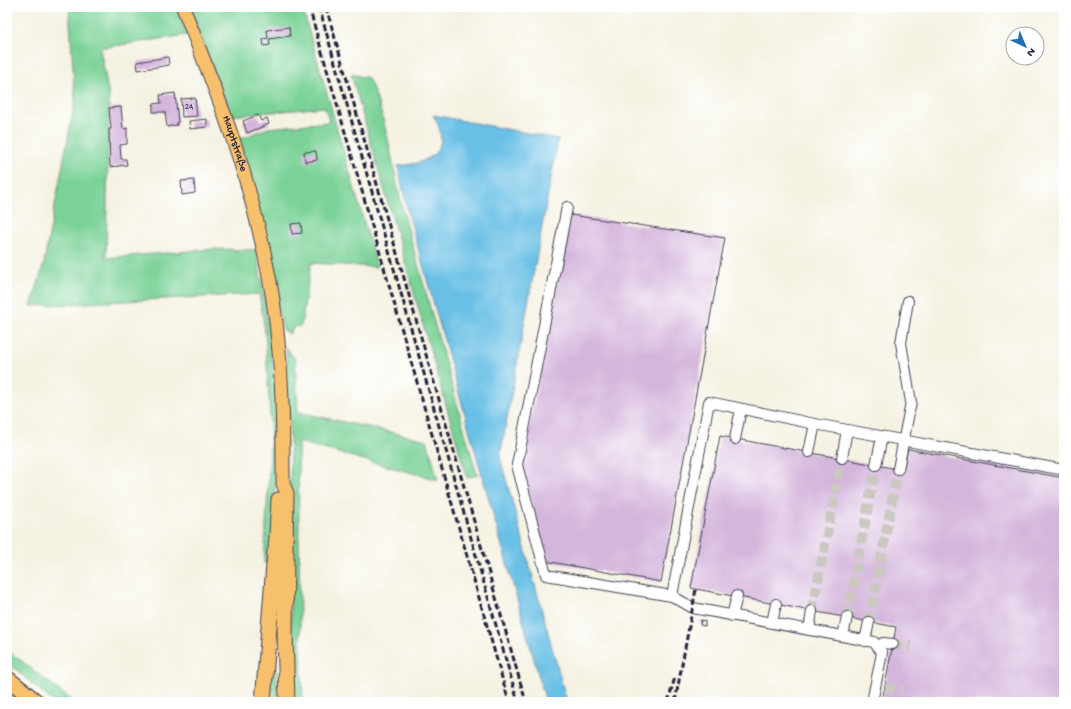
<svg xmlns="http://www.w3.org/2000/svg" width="1071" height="709" font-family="'Gochi Hand',sans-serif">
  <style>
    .green { fill: #7ad297; stroke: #4e7a69 }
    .water { fill: #69c0e6; stroke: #467190 }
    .building { fill: #d4b5dc }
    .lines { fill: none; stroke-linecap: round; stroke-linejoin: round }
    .minor-tunnel { stroke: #cbc8c1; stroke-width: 10; stroke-dasharray: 10 5; stroke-linecap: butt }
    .minor-casing { stroke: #424154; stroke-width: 12 }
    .major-casing { stroke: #424154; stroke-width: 15 }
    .highway-casing { stroke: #424154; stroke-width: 17 }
    .minor { stroke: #fff; stroke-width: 10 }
    .major { stroke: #f7c06c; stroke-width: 13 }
    .highway { stroke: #f7c06c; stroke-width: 15 }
    .rail { stroke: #22223b; stroke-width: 3; stroke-dasharray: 6 3; stroke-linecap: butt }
    .labels { text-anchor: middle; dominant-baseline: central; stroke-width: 3.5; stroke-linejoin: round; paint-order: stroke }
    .number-label { font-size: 9px; fill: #4e4763 }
    .street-label { font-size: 11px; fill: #22223b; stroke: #fff }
  </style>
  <rect width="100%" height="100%" fill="#fff"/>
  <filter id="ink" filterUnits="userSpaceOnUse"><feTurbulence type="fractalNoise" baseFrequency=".025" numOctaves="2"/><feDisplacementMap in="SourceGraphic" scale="8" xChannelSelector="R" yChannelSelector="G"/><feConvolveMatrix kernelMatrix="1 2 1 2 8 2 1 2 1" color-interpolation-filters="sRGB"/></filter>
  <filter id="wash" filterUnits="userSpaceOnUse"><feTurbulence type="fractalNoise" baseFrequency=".012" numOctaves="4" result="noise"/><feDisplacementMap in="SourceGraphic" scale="16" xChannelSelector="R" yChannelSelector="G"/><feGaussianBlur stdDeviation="0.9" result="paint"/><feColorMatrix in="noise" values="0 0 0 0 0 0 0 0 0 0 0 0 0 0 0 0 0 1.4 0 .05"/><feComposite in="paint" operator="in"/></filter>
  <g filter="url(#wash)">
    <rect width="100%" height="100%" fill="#f5f2e2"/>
    <g class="green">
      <path d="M69 7H176L187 35 100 48 109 96 106 258 213 249 256 250C267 307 275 365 277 424 277 471 273 517 270 564L264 563 271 432 265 332 259 294 31 306 43 267 75 101Z"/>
      <path d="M189 7H302L377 267 311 263 301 326 294 327 289 334 283 329 239 139 268 128 329 122 325 107 231 116Z"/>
      <path d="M351 74 368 78C388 120 392 166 403 211L477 475 467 478Z"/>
      <path d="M286 347 295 359 298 412 427 440 438 480 298 442 300 628 303 702H291L290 442Z"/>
      <path d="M275 634 278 702H268Z"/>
      <path d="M7 650 69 698 74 702H53L7 662Z"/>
    </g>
    <path class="water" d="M433 115 558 139 500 457 567 702H546L407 209 398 166C406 165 417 164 425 160 446 150 443 131 433 115Z"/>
    <g id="blocks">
      <g class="building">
        <path d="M289 27 290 36 269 39 270 45 264 46 263 39 268 38 267 30Z"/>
        <path d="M168 57 169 65 138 70 137 62Z"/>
        <path d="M175 93 178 122H177V125L167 127 165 112H153V104L161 103 160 95Z"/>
        <path d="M195 98 197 116 182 117 181 99Z"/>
        <path d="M121 107 123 129 127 128V144L120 145 121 159H126L127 165 110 167 109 129H111L109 108Z"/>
        <path d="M258 115 261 121 267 118 269 124 247 133 243 121Z"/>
        <path d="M207 119V127L190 129 189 121Z"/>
        <path d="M316 151 317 160 305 162 304 152Z"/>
        <path d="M194 180 195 193 182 195 181 181Z"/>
        <path d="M571 215 725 238 661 582 545 561 522 464Z"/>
        <path d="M301 223 302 233 292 234 291 224Z"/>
        <path d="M720 436 903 470 908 449 1064 478V702H882L896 627 691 588Z"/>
        <path d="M701 620 705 621V626L700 625Z"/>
      </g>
    </g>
  </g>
  <g filter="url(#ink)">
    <use href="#blocks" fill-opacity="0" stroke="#424154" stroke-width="1"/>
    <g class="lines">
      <g class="minor-tunnel">
        <path d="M812 611 842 458"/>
        <path d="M847 617 876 465"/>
        <path d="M869 622 898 469"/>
        <path d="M893 644 911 647"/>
        <path d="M885 687 903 690"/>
      </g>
      <g class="minor-casing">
        <g id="minor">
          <path d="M567 207 517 465 546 575 672 596 693 608 874 642 882 653 872 702"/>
          <path d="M735 439 741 409"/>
          <path d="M809 452 815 424"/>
          <path d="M842 458 847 430"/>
          <path d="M876 465 882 437"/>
          <path d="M898 469 911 402 901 343 908 301"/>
          <path d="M672 596 709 402 815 424 1064 470"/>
          <path d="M732 616 737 596"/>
          <path d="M772 623 776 604"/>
          <path d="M809 630 812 611"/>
          <path d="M843 636 847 617"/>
          <path d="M865 641 869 622"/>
          <path d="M878 646 883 643 893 644"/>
        </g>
      </g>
      <g class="major-casing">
        <g id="major">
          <path id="s1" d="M183 7C207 69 233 131 250 195 263 243 274 293 278 341 283 389 283 436 283 484L287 493 286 553"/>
          <path d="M275 552 278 499"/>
        </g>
      </g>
      <g class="highway-casing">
        <g id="highway">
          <path d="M286 553 285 633 287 702"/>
          <path d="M7 678 37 702"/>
          <path d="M7 700 10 702"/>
          <path d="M263 702 275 552"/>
        </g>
      </g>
      <use href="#minor" class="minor"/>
      <use href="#major" class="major"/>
      <use href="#highway" class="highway"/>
      <g class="rail">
        <path d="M309 7 509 702"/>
        <path d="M319 7 518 702"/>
        <path d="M326 7 526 702"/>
        <path d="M668 702 675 677"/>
        <path d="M675 702 696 589"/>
      </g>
    </g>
  </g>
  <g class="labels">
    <g class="number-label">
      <text x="189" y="107">24</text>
    </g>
    <g class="street-label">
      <text stroke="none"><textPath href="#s1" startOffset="146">Hauptstraße</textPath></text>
    </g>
  </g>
  <rect width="1071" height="709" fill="none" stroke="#fff" stroke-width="24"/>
  <g transform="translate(1025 46) rotate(136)"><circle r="19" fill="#ffffff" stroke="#a7a7b1"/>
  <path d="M0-3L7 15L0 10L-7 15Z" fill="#1f6fb2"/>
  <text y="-6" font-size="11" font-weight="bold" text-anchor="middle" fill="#22223b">N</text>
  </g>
</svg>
